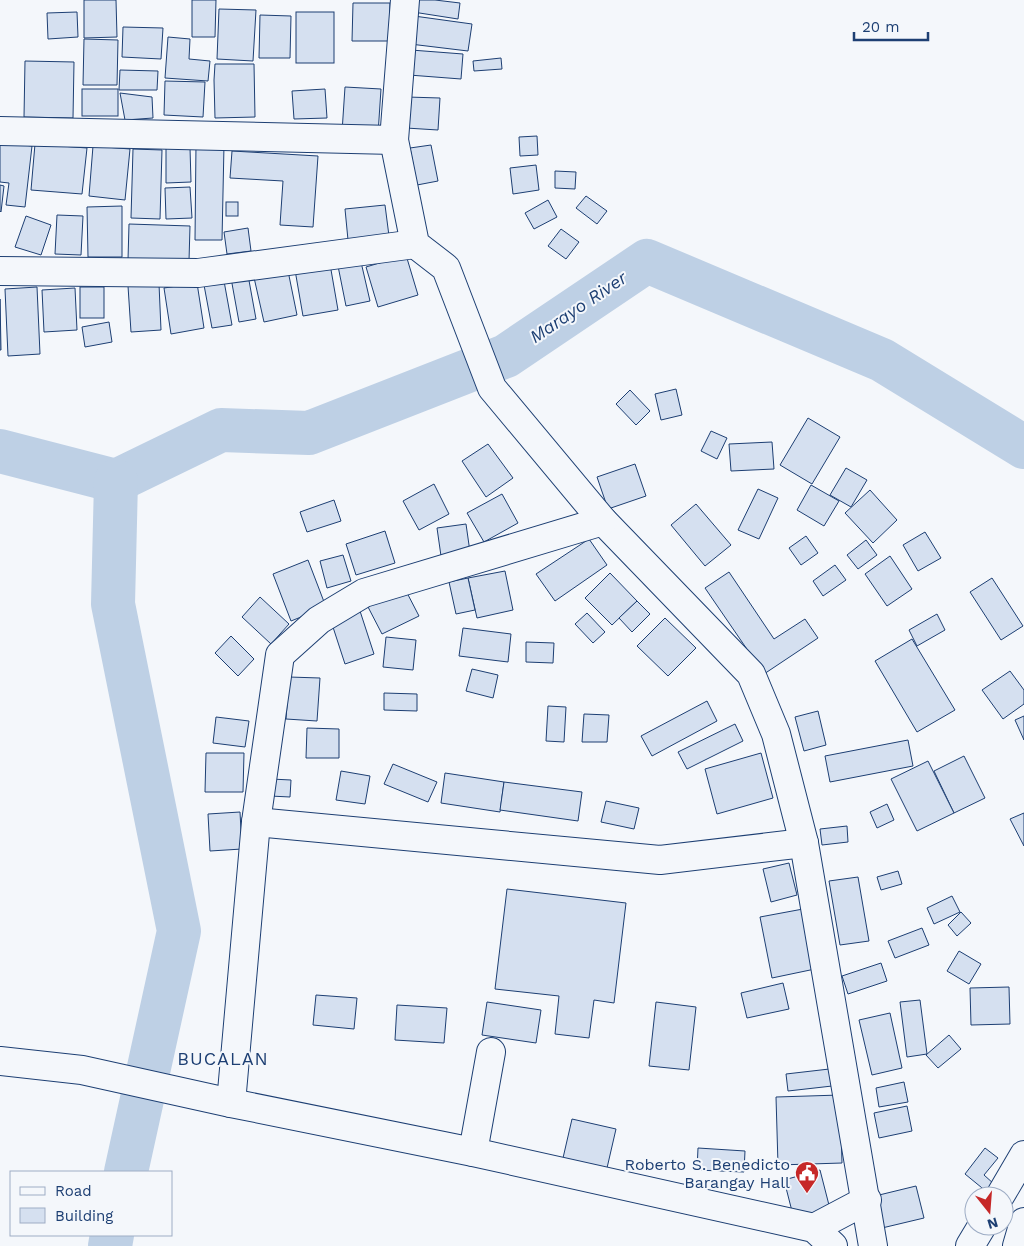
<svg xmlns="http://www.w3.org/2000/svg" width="1024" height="1246" font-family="'Work Sans',sans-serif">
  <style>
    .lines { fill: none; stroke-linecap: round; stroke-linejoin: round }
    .river { stroke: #bed0e5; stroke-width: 44 }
    .building { fill: #d5e0f0; stroke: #1d3f73 }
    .minor-casing { stroke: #1d3f73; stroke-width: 30 }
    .minor { stroke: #f4f7fb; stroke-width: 28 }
    .labels { text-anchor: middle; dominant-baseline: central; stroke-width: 4; stroke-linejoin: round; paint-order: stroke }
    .poi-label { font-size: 16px; fill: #1d3f73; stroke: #f4f7fb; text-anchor: end }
    .water-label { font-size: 18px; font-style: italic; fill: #1d3f73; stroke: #f4f7fb }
    .neighbourhood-label { font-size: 18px; letter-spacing: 1px; fill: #1d3f73; stroke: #f4f7fb }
  </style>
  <rect width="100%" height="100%" fill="#f4f7fb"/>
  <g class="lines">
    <g class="river">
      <path d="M0 451 116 481"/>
      <path d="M116 481 221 430 309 433 506 356 647 261 882 360 1024 447"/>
      <path d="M116 481 113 604 179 931 126 1172"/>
      <path d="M110 1246 112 1235"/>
    </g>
  </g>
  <g class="building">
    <path d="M84 0H116L117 37 84 38Z"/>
    <path d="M192 0H216L215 37H192Z"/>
    <path d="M415 0H435L460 3 458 19 413 12Z"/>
    <path d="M353 3H390L389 41H352Z"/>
    <path d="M219 9 256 10 253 61 217 59Z"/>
    <path d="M77 12 78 37 48 39 47 13Z"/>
    <rect x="296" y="12" width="38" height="51"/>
    <path d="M260 15 291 16 290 58H259Z"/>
    <path d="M414 16 472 24 468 51 410 44Z"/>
    <path d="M123 27 163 28 161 59 122 57Z"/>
    <path d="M168 37 190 39 189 59 210 61 208 81 165 78Z"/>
    <path d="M84 39 118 40 117 85H83Z"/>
    <path d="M411 50 463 54 461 79 409 75Z"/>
    <path d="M501 58 502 69 474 71 473 61Z"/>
    <path d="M25 61 74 62 73 118 24 117Z"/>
    <path d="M215 64H254L255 117 215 118 214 80Z"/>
    <path d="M120 70 158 71 157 90H119Z"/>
    <path d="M165 81 205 82 203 117 164 115Z"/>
    <path d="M345 87 381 89 378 134 342 132Z"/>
    <rect x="82" y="89" width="36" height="27"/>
    <path d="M325 89 327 118 294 119 292 91Z"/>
    <path d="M120 93 152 97 153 118 125 120Z"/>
    <path d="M407 97 440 98 438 130 406 128Z"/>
    <path d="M537 136 538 155 520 156 519 137Z"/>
    <path d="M0 142 32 146 25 207 6 205 9 183 0 182Z"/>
    <path d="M35 144 87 148 82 194 31 190Z"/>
    <path d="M196 144 224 145 222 240H195Z"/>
    <path d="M431 145 438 181 417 185 410 148Z"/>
    <path d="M93 146 130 149 125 200 89 196Z"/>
    <path d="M166 148H190L191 182 166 183Z"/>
    <path d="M133 149 162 150 160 219 131 218Z"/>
    <path d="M232 151 318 156 313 227 280 225 283 181 230 178Z"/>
    <path d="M536 165 539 190 513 194 510 168Z"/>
    <path d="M555 171 576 172 575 189 555 188Z"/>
    <path d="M0 185 4 186 1 212 0 211Z"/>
    <path d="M190 187 192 218 166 219 165 188Z"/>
    <path d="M586 196 607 211 597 224 576 208Z"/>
    <path d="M548 200 557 217 534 229 525 213Z"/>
    <rect x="226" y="202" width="12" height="14"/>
    <path d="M385 205 389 236 348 240 345 209Z"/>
    <path d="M122 206V257H88L87 207Z"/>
    <path d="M57 215 83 216 81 255 55 254Z"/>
    <path d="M26 216 51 225 41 255 15 247Z"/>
    <path d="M129 224 190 226 189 261 128 260Z"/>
    <path d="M248 228 251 251 227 254 224 232Z"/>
    <path d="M561 229 579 242 566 259 548 246Z"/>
    <path d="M406 255 418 295 378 307 366 267Z"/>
    <path d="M361 262 370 301 346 306 338 266Z"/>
    <path d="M330 264 338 310 303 316 295 270Z"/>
    <path d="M287 266 297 315 264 322 253 273Z"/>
    <path d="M248 275 256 319 239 322 231 278Z"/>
    <path d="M224 281 232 325 212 328 204 285Z"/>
    <path d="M197 283 204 328 171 334 164 288Z"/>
    <path d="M159 284 161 330 131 332 128 286Z"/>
    <path d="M37 287 40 354 8 356 5 289Z"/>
    <rect x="80" y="287" width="24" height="31"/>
    <path d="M75 288 77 330 44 332 42 290Z"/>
    <path d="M0 299 1 350H0Z"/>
    <path d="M109 322 112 342 85 347 82 327Z"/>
    <path d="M676 389 682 415 661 420 655 394Z"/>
    <path d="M630 390 650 411 636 425 616 404Z"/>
    <path d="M808 418 840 437 812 484 780 465Z"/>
    <path d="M711 431 727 438 717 459 701 451Z"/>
    <path d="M772 442 774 469 731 471 729 444Z"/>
    <path d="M488 444 513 478 486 497 462 461Z"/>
    <path d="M635 464 646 496 608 509 597 477Z"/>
    <path d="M846 468 867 480 851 507 830 495Z"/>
    <path d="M434 484 449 514 419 530 403 501Z"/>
    <path d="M811 485 839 501 824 526 797 510Z"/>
    <path d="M758 489 778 498 759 539 738 530Z"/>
    <path d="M870 490 897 520 873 543 845 513Z"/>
    <path d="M502 494 518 523 484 542 467 513Z"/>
    <path d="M334 500 341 521 307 532 300 512Z"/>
    <path d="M696 504 731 545 705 566 671 525Z"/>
    <path d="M466 524 470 552 441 556 437 528Z"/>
    <path d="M385 531 395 563 356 575 346 544Z"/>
    <path d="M925 532 941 558 918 571 903 545Z"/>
    <path d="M806 536 818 553 801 565 789 548Z"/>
    <path d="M589 539 607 565 555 601 536 574Z"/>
    <path d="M866 540 877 555 858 569 847 555Z"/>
    <path d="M343 555 351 581 327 588 320 561Z"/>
    <path d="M890 556 912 589 887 606 865 574Z"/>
    <path d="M308 560 326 607 291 621 273 574Z"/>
    <path d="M835 565 846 580 823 596 813 581Z"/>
    <path d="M505 571 513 610 477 618 468 578Z"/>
    <path d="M729 572 774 639 805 619 818 638 764 674 705 588Z"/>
    <path d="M610 573 637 601 612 625 585 598Z"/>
    <path d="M468 578 475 610 456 614 449 582Z"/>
    <path d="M992 578 1023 626 1001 640 970 592Z"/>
    <path d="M404 587 419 616 382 634 367 605Z"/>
    <path d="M260 597 289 624 271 644 242 617Z"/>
    <path d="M637 601 650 614 632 632 619 618Z"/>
    <path d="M360 611 374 654 345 664 331 621Z"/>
    <path d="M587 613 605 632 593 643 575 624Z"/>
    <path d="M937 614 945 630 917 646 909 630Z"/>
    <path d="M665 618 696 648 668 676 637 646Z"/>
    <path d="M463 628 511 634 508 662 459 656Z"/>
    <path d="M231 636 254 659 238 676 215 653Z"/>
    <path d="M386 637 416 640 413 670 383 667Z"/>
    <path d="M912 639 955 710 917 732 875 661Z"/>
    <path d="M526 642 554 643 553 663 526 662Z"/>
    <path d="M472 669 498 675 493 698 466 691Z"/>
    <path d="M1010 671 1024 690V704L1003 719 982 690Z"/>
    <path d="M289 677 320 678 317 721 286 719Z"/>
    <path d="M384 693 417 694V711L384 710Z"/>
    <path d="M707 701 717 721 652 756 641 736Z"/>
    <path d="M548 706 566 707 564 742 546 741Z"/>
    <path d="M818 711 826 745 804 751 795 717Z"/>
    <path d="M584 714 609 715 607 742H582Z"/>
    <path d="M1024 716V740L1015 720Z"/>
    <path d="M216 717 249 721 245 747 213 743Z"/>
    <path d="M735 724 743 741 687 769 678 752Z"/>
    <path d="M307 728 339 729V758H306Z"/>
    <path d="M908 740 913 766 830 782 825 756Z"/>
    <path d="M206 753H244L243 792H205Z"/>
    <path d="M761 753 773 798 717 814 705 769Z"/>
    <path d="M964 756 985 798 954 813 934 771Z"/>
    <path d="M928 761 954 813 917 831 891 779Z"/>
    <path d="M393 764 437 782 428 802 384 784Z"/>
    <path d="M341 771 370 776 365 804 336 800Z"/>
    <path d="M445 773 504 782 500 812 441 803Z"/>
    <path d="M271 779 291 780 290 797 270 796Z"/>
    <path d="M504 782 582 792 578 821 500 810Z"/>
    <path d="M606 801 639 808 634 829 601 822Z"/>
    <path d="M887 804 894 820 877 828 870 812Z"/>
    <path d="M240 812 242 849 210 851 208 814Z"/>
    <path d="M1024 813V846L1010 819Z"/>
    <path d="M847 826 848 842 822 845 820 829Z"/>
    <path d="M789 863 797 895 771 902 763 869Z"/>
    <path d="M898 871 902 884 881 890 877 877Z"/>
    <path d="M858 877 869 941 840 945 829 881Z"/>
    <path d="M507 889 626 903 614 1003 594 1000 589 1038 555 1034 559 996 495 989Z"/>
    <path d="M952 896 960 912 934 924 927 908Z"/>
    <path d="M803 909 815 969 772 978 760 917Z"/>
    <path d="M961 912 971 923 957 936 948 925Z"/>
    <path d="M922 928 929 945 895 958 888 941Z"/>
    <path d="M959 951 981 964 969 984 947 971Z"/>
    <path d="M881 963 887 981 848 994 842 976Z"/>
    <path d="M783 983 789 1009 747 1018 741 993Z"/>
    <path d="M1009 987 1010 1024 971 1025 970 988Z"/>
    <path d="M316 995 357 998 354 1029 313 1025Z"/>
    <path d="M920 1000 927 1054 907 1057 900 1002Z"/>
    <path d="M487 1002 541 1010 536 1043 482 1035Z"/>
    <path d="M656 1002 696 1007 689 1070 649 1066Z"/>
    <path d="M397 1005 447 1008 444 1043 395 1040Z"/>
    <path d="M890 1013 902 1068 872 1075 859 1020Z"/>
    <path d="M949 1035 961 1049 938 1068 926 1055Z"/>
    <path d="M838 1068 841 1085 788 1091 786 1074Z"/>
    <path d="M904 1082 908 1102 879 1107 876 1088Z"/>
    <path d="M840 1095 842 1163 778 1165 776 1097Z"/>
    <path d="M907 1106 912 1131 879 1138 874 1113Z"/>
    <path d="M572 1119 616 1129 607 1168 563 1158Z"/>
    <path d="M698 1148 745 1151 744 1172 697 1170Z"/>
    <path d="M985 1148 998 1158 984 1175 994 1184 987 1192 965 1174Z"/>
    <path d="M820 1170 830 1209 794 1219 784 1180Z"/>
    <path d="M916 1186 924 1218 882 1228 875 1196Z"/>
  </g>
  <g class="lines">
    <g class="minor-casing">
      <g id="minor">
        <path d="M405 0 394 140 415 244 446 268 492 388 603 521 751 674 776 734 804 843 873 1246"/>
        <path d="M0 131 394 140"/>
        <path d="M0 271 198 273 415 244"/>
        <path d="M256 822 660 860 804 843"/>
        <path d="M0 1061 82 1070 231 1103 473 1152 814 1228 833 1246"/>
        <path d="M231 1103 256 822 280 655 319 620 364 593 603 521"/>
        <path d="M473 1152 491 1052"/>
        <path d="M1000 1196 1024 1155"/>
        <path d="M814 1228 867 1200"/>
        <path d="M970 1246 982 1226"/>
        <path d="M1017 1246 1024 1222"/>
      </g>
    </g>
    <use href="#minor" class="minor"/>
  </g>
  <defs>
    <g id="civic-pin" transform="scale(1.25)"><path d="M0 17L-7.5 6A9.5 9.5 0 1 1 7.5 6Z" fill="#c62828" stroke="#f4f7fb"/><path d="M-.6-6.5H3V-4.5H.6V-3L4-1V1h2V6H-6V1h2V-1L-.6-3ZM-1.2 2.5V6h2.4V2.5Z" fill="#fff"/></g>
  </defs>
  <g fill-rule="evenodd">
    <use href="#civic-pin" x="807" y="1173"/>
  </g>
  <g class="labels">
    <g class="poi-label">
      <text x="790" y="1164">Roberto S. Benedicto<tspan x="790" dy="18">Barangay Hall</tspan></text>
    </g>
    <g class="water-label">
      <text transform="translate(578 307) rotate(-34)">Marayo River</text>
    </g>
    <g class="neighbourhood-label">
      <text x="223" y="1058">BUCALAN</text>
    </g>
  </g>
  <rect x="10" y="1171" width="162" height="65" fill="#f4f7fb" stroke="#9eadc5"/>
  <rect x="20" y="1187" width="25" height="8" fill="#f4f7fb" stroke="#9eadc5"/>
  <text x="55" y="1196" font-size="15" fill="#1d3f73">Road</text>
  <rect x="20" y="1208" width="25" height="15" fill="#d5e0f0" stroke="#9eadc5"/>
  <text x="55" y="1221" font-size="15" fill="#1d3f73">Building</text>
  <g transform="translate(989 1211) rotate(163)"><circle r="24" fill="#f4f7fb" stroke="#9eadc5"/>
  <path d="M0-4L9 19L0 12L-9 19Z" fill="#c62828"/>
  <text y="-8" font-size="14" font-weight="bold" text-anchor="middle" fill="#1d3f73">N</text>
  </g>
  <path d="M854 32v8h74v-8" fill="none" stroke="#1d3f73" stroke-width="2.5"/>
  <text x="862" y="32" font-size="15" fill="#1d3f73" stroke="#f4f7fb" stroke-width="4" paint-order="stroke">20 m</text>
</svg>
